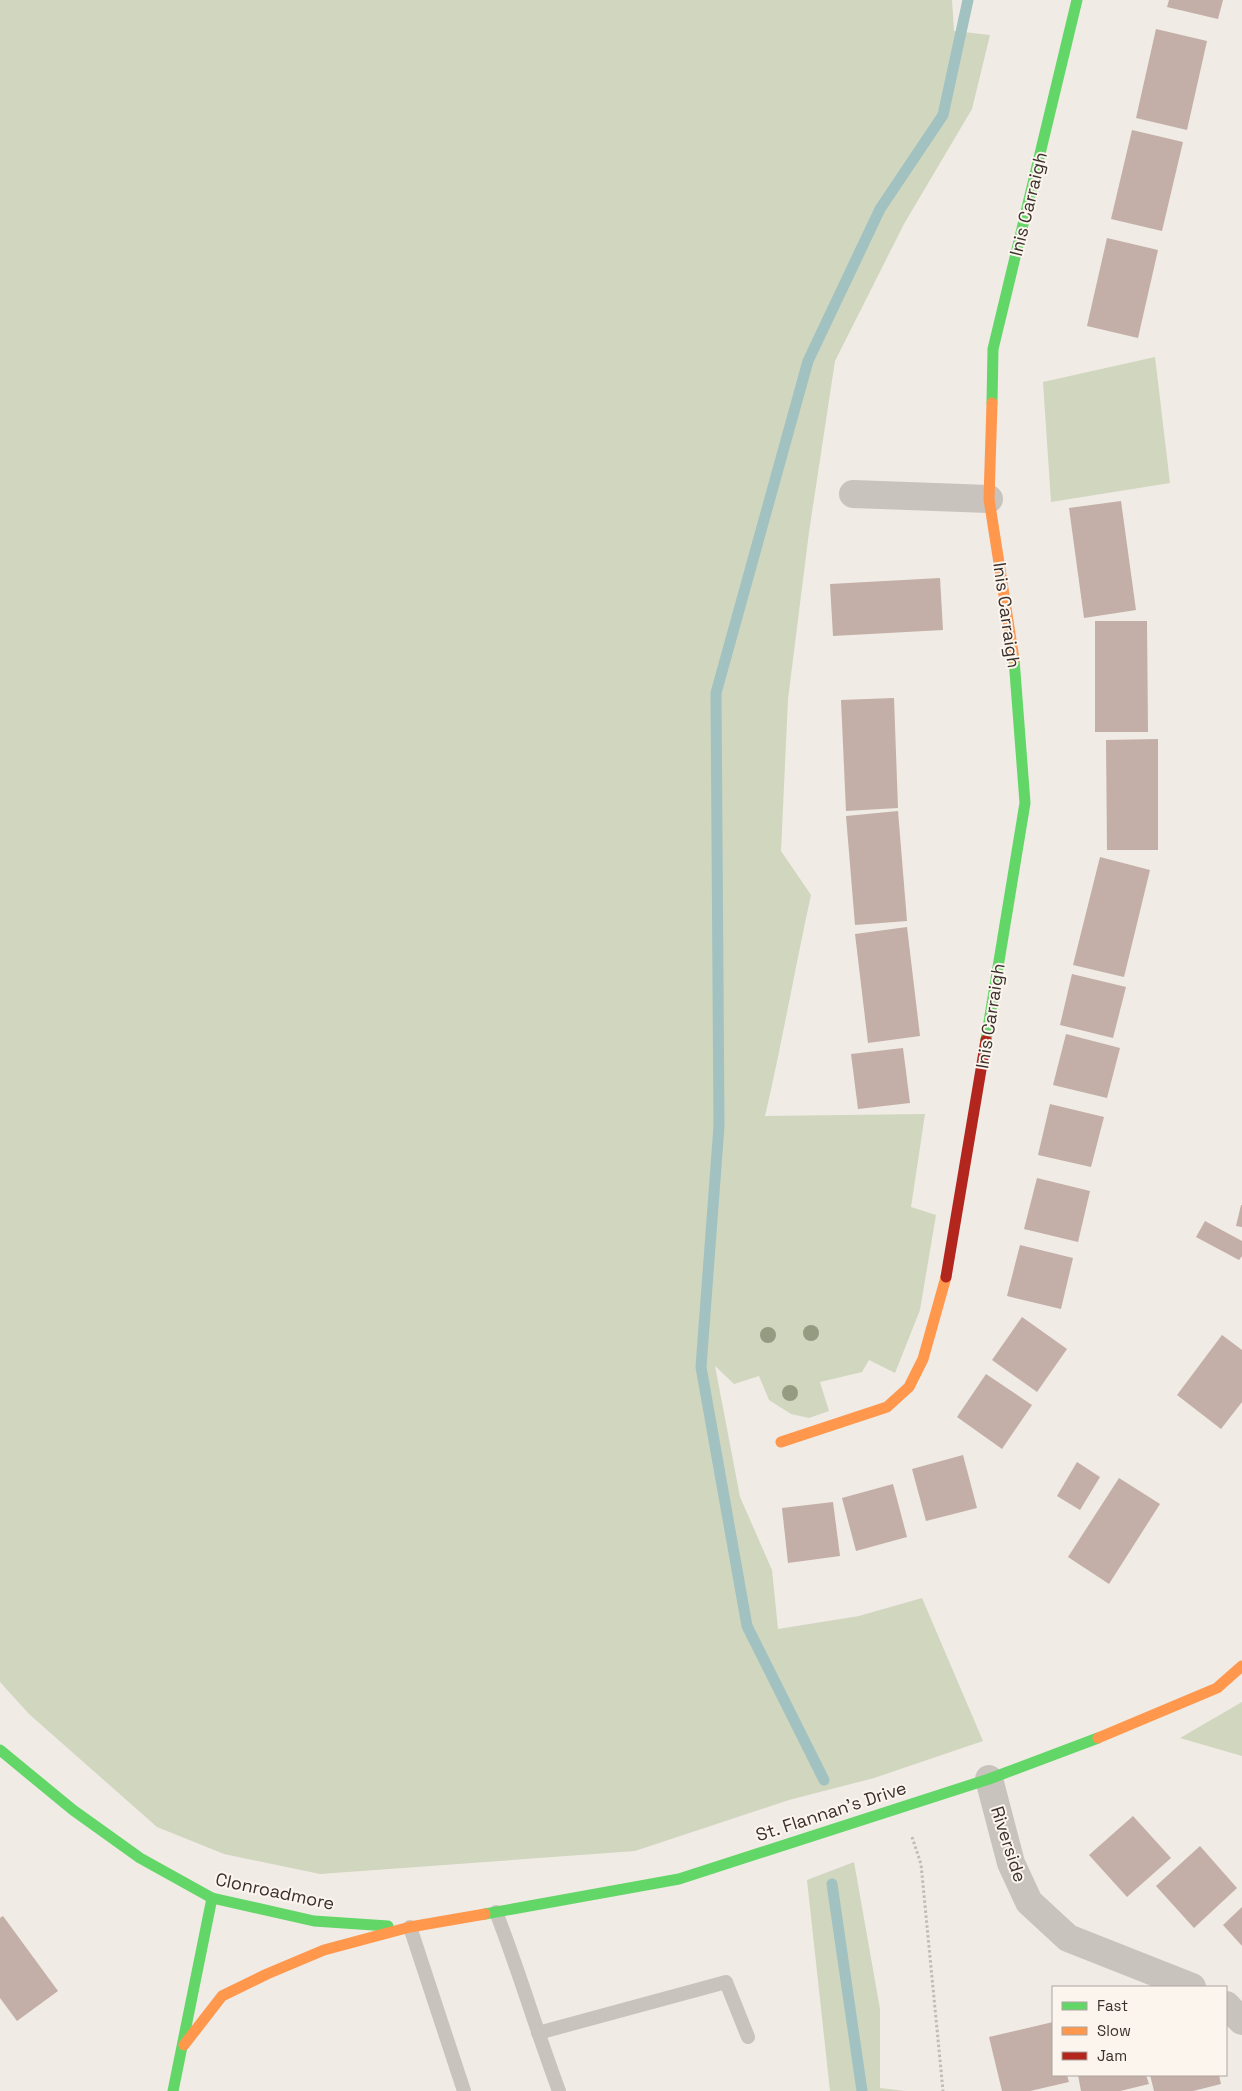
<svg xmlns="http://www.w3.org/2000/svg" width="1242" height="2091" font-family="'Space Grotesk',sans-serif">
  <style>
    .green { fill: #d1d6bf }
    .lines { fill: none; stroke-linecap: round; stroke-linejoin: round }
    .stream { stroke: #a1c2c1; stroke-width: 11 }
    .building { fill: #c3afa7 }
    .path { stroke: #c2bbb6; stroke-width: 3; stroke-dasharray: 2.5 2.5; stroke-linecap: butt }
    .lane { stroke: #c9c3be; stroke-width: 14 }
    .street { stroke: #c9c3be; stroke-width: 28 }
    .fast { stroke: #63d668; stroke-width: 11 }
    .slow { stroke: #ff974d; stroke-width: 11 }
    .jam { stroke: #b3261e; stroke-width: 11 }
    .tree { fill: #959b80 }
    .labels { text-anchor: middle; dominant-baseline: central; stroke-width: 4; stroke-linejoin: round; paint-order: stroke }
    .street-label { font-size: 18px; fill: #3b302b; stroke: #fbf5ee }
  </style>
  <rect width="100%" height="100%" fill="#f0ebe5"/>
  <g class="green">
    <path d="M0 0H952L954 31 990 35 972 109 904 224 835 361 809 532 788 699 781 851 811 895C795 968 782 1043 765 1116L925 1114 911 1207 936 1215 920 1310 895 1373 869 1360 862 1372 820 1382 829 1411 809 1418 791 1414 769 1400 759 1376 734 1384 715 1366 740 1497 772 1570 778 1629 859 1616 922 1598 983 1741 874 1778 789 1800 635 1851 320 1874 224 1854 157 1827 29 1714 0 1682Z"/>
    <path d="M1155 357 1170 483 1051 502 1043 382Z"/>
    <path d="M1242 1702V1756L1180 1738Z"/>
    <path d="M854 1862 880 2009V2088L905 2091H830L807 1880Z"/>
  </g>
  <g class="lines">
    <g class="stream">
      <path d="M824 1780 747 1626 701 1367 719 1126 716 693 808 361 880 209 943 115 968 0"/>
      <path d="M832 1884 862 2091"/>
    </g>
  </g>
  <g class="building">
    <path d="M1169 0H1223L1218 19 1167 7Z"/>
    <path d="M1156 29 1207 41 1187 130 1136 118Z"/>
    <path d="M1132 130 1183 142 1162 231 1111 219Z"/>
    <path d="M1107 238 1158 250 1138 338 1087 326Z"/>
    <path d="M1121 501 1136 610 1084 618 1069 508Z"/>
    <path d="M940 578 943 630 833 636 830 584Z"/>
    <path d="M1095 621H1147L1148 732H1095Z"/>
    <path d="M894 698 898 808 846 811 841 700Z"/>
    <path d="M1158 739V850H1107L1106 740Z"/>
    <path d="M898 811 907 921 855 925 846 816Z"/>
    <path d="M1100 857 1150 870 1124 977 1073 965Z"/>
    <path d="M907 927 920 1036 868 1043 855 934Z"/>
    <path d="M1072 974 1126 987 1113 1038 1060 1025Z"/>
    <path d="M1066 1034 1120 1048 1107 1098 1053 1085Z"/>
    <path d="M903 1048 910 1103 858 1109 851 1054Z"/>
    <path d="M1050 1104 1104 1117 1091 1167 1038 1155Z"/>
    <path d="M1037 1178 1090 1191 1078 1242 1024 1229Z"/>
    <path d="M1241 1205H1242V1227L1236 1226Z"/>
    <path d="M1205 1221 1242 1241V1256L1239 1260 1196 1237Z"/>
    <path d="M1020 1245 1073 1258 1061 1309 1007 1296Z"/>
    <path d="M1022 1317 1067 1349 1037 1392 992 1360Z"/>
    <path d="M1222 1335 1242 1350V1402L1221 1429 1177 1395Z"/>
    <path d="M986 1374 1032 1405 1002 1449 957 1417Z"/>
    <path d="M963 1455 977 1508 926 1521 912 1469Z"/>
    <path d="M1077 1462 1100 1477 1080 1510 1057 1496Z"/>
    <path d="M1119 1478 1160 1504 1109 1584 1068 1557Z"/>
    <path d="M893 1484 907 1537 856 1551 842 1498Z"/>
    <path d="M833 1502 840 1556 788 1563 782 1508Z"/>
    <path d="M1133 1816 1171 1858 1127 1897 1089 1855Z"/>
    <path d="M1200 1846 1237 1888 1194 1928 1156 1886Z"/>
    <path d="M1242 1907V1946L1223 1925Z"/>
    <path d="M3 1916 58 1991 17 2021 0 1998V1918Z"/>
    <path d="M1053 2022V2075H1067L1069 2082 1030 2091H1002L989 2037Z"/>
    <path d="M1078 2075H1146L1149 2084 1120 2091H1081Z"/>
    <path d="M1150 2075H1219L1221 2084 1193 2091H1154Z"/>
  </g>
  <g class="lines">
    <path class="path" d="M912 1837 921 1864 943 2091"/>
    <g class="lane">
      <path d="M496 1912C519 1971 537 2032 559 2091"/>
      <path d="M410 1927 464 2091"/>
      <path d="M538 2033 726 1982 748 2037"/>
    </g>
    <g class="street">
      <path d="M853 494 989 499"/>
      <path d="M989 1779 1011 1863 1029 1902 1068 1938 1192 1987"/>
      <path d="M1226 2005 1242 2021"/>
    </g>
    <g class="fast">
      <path d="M992 403 993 349 1077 0"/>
      <path d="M986 1040 1025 803 1014 659"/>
      <path d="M0 1750 73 1810 140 1858 212 1898 314 1921 388 1926"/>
      <path d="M485 1914 679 1879 989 1779 1098 1738"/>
      <path d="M173 2091 212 1898"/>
    </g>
    <g class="slow">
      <path d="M992 403 989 499 1014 659"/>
      <path d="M781 1442 887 1407 909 1387 923 1359 946 1277"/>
      <path d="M1098 1738 1217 1688 1242 1666"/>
      <path d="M184 2045 222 1996 267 1974 324 1950 410 1927 485 1914"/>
    </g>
    <path class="jam" d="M946 1277 986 1040"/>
  </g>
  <g class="tree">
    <circle cx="811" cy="1333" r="8"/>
    <circle cx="768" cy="1335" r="8"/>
    <circle cx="790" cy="1393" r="8"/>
  </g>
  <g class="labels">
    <g class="street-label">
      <text transform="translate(1028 204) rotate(-76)">Inis Carraigh</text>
      <text transform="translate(1007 615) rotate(82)">Inis Carraigh</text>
      <text transform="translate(990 1016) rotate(-81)">Inis Carraigh</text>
      <text transform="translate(831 1811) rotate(-18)">St. Flannan's Drive</text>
      <text transform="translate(1009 1844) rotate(72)">Riverside</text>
      <text transform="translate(275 1891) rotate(12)">Clonroadmore</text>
    </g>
  </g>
  <rect x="1052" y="1986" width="175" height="90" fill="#fbf5ee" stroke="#aea6a0"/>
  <rect x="1062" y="2002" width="25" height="8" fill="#63d668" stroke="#aea6a0"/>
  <text x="1097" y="2011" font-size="15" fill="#3b302b">Fast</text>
  <rect x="1062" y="2027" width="25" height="8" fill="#ff974d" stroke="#aea6a0"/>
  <text x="1097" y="2036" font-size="15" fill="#3b302b">Slow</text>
  <rect x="1062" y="2052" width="25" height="8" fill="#b3261e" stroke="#aea6a0"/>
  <text x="1097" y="2061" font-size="15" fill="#3b302b">Jam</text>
</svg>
